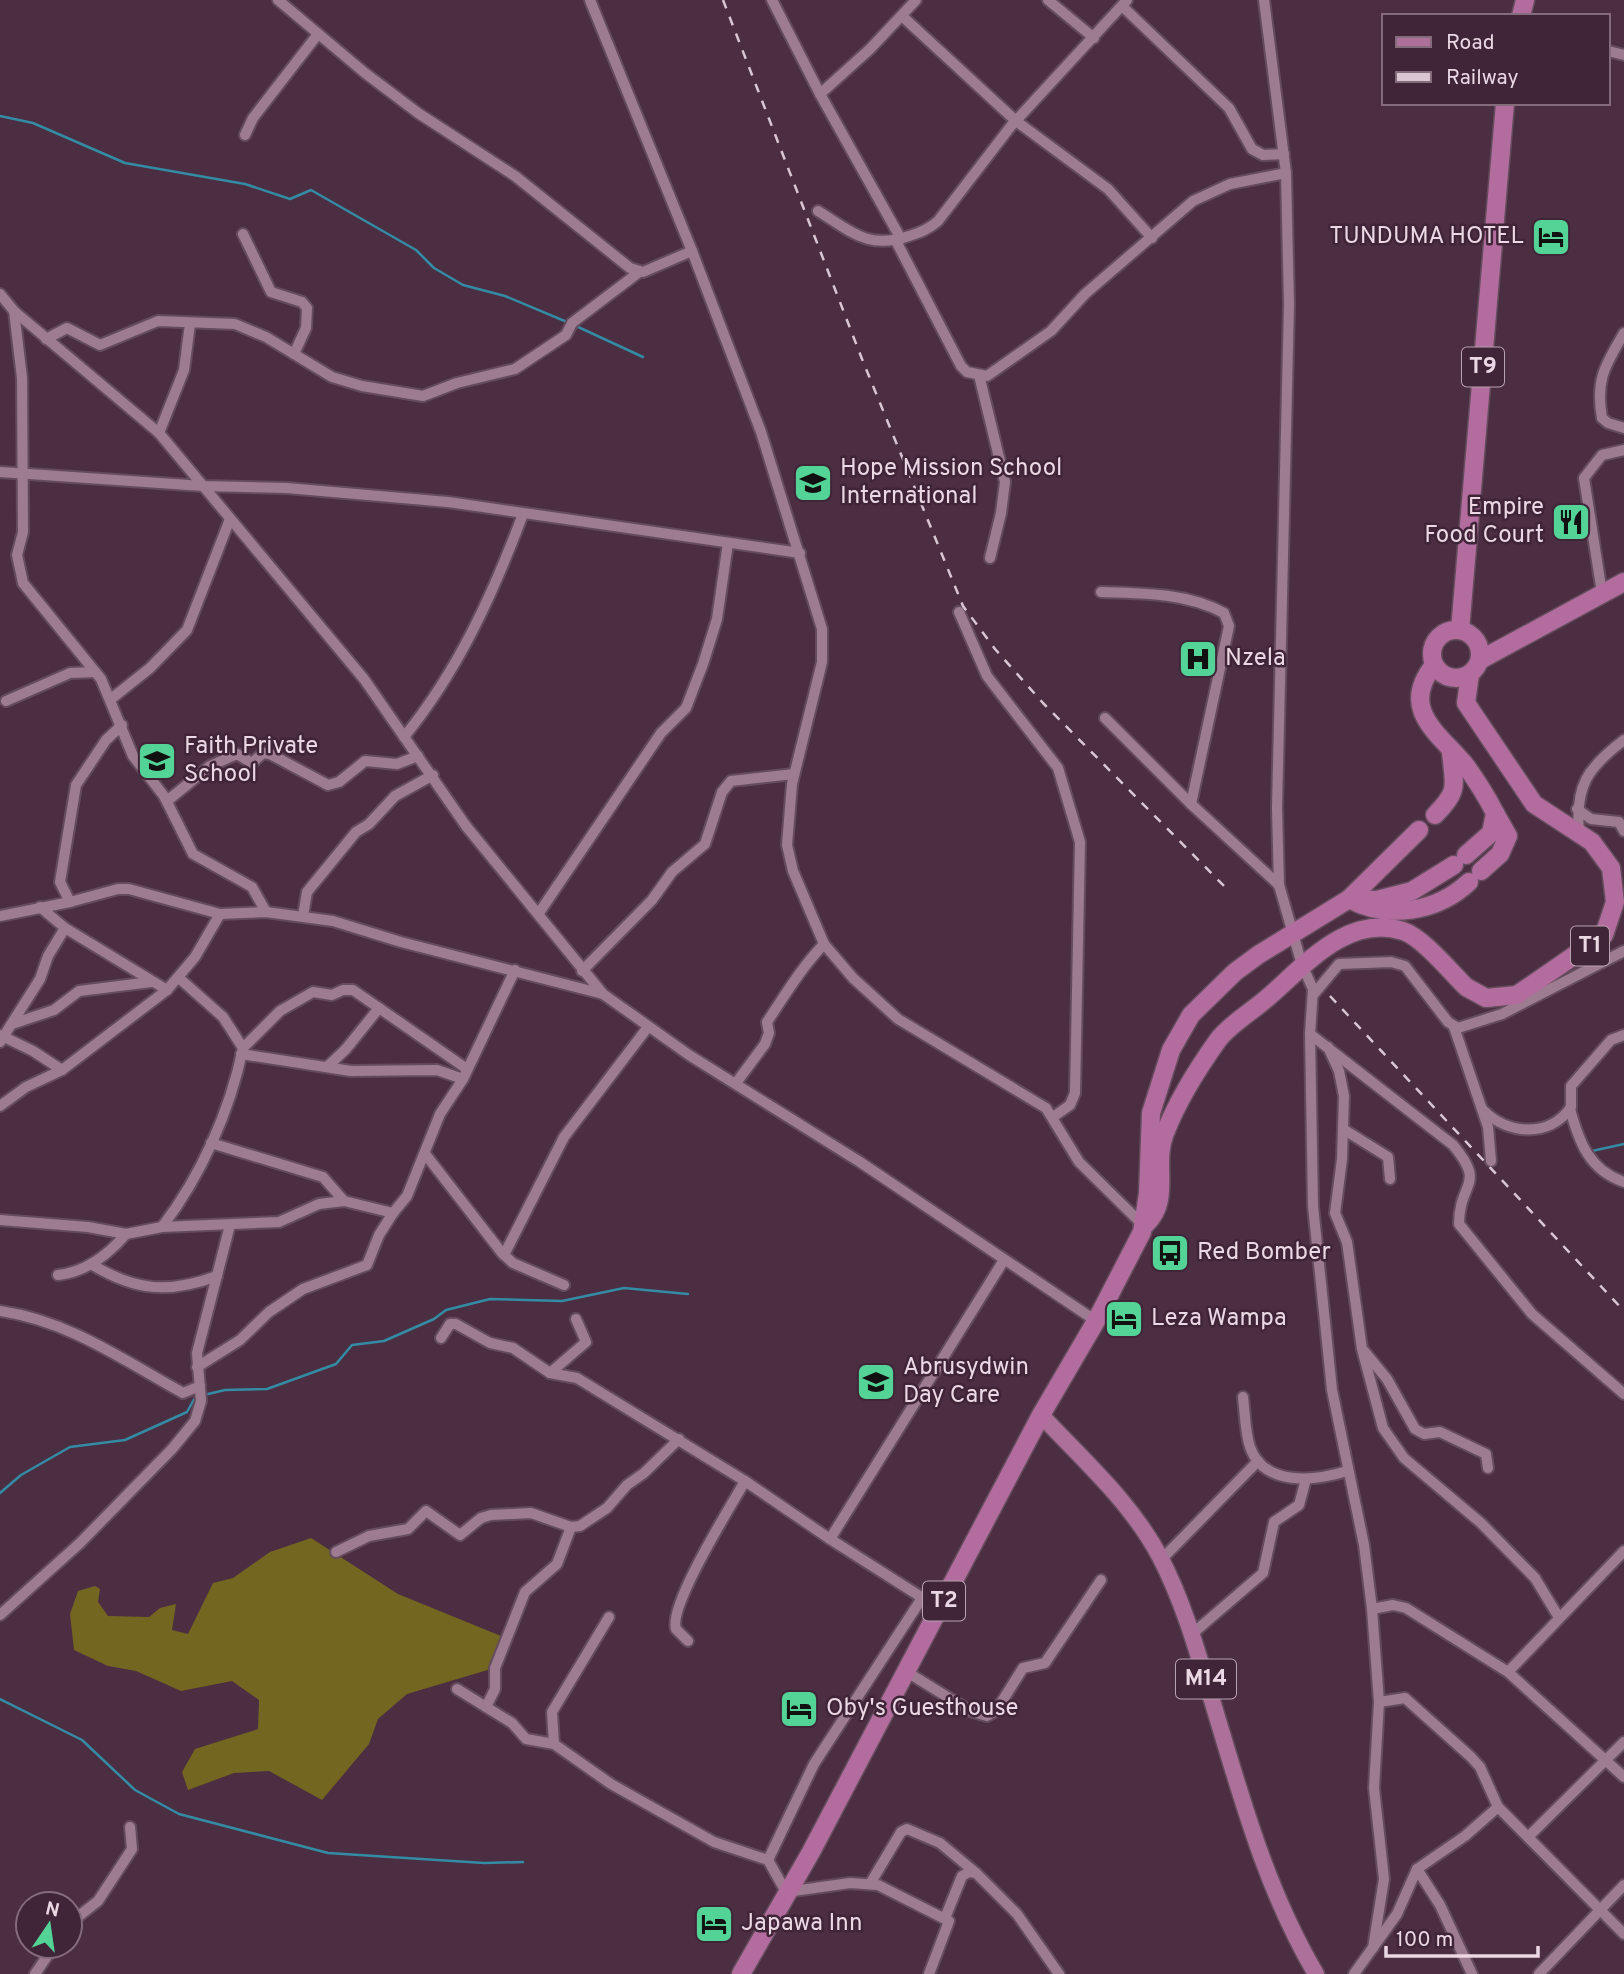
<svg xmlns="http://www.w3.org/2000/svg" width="1624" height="1974" font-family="Overpass,sans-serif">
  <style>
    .forest { fill: #726620 }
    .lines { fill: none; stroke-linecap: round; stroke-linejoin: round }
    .stream { stroke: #338ca4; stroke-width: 2.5 }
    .minor-casing { stroke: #644c5d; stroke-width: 14 }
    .primary-casing { stroke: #644c5d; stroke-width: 19 }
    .trunk-casing { stroke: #644c5d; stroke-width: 21 }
    .minor { stroke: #9d7b91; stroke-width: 10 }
    .primary { stroke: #ad709a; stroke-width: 16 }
    .trunk { stroke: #b26c9d; stroke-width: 18 }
    .rail { stroke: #dac6d3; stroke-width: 2.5; stroke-dasharray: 9 9; stroke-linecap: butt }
    .labels { text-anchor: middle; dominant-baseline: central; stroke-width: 5; stroke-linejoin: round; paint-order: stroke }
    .shield { fill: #402438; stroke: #b8a2b0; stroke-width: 2 }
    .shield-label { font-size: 23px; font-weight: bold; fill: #ebd8e4 }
    .poi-label { font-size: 24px; fill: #ebd8e4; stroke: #402438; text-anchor: start }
  </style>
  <rect width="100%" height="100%" fill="#4b2e42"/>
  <path class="forest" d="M311 1538 398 1594 501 1636 491 1669 407 1694 378 1719 369 1744 322 1800 269 1771 234 1773 188 1790 182 1772 195 1749 258 1729 259 1700 232 1681 181 1691 136 1671 108 1666 74 1650 70 1614 78 1591 95 1586 100 1589 98 1602 108 1616 149 1617 160 1608 176 1604 172 1630 188 1634 213 1583 233 1578 270 1552Z"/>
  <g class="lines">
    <g class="stream">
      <path d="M0 116 33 123 125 163 245 184 290 199 311 190 416 250 434 268 463 285 505 296 567 322"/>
      <path d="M576 326 643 357"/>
      <path d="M1592 1151 1624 1144"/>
      <path d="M204 1395 225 1390 267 1389 336 1364 352 1345 384 1341 434 1319 446 1310 490 1299 562 1301 624 1288 688 1294"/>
      <path d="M0 1493 21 1475 70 1447 125 1440 187 1412 197 1394"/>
      <path d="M0 1699 82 1740 135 1790 179 1814 328 1853 484 1863 523 1862"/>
    </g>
    <g class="minor-casing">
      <g id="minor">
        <path d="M278 0 365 73 418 113 515 176 630 268 643 272 692 251"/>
        <path d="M590 0 692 251 761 432 822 629V662L792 784 787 845 793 871 824 944 853 978 898 1019 1046 1108 1079 1162 1144 1226"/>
        <path d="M772 0 820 94 901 239"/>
        <path d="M1048 0 1094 38"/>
        <path d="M1264 0 1286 173 1289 305 1277 808 1279 885 1302 965 1313 989 1310 1034 1313 1206 1332 1390 1364 1545 1372 1609 1379 1702 1374 1788 1384 1879 1373 1948"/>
        <path d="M1122 6 1229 108 1252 149 1263 155 1284 154"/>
        <path d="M902 16 1016 121 1108 189 1152 238"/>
        <path d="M1608 51 1624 55"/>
        <path d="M820 94 870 49 916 0"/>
        <path d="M245 135 253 118 318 34"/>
        <path d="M818 211C852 232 868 250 909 236 921 232 929 229 938 221L1011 126 1127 0"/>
        <path d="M243 234 271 292 302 302 307 308 306 328 294 354"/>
        <path d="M896 241 961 366 967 372 987 376 1051 331 1085 294 1193 201 1230 184 1286 173"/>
        <path d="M0 294 14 311 159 433 364 679 466 826 603 994 689 1055 860 1162 1096 1321"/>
        <path d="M14 311 22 378 23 532 17 555 23 583 101 679 133 756 164 796 193 854 252 887 266 912"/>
        <path d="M1624 333C1606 364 1595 379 1602 418L1608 423 1624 428"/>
        <path d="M46 339 67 328 100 345 158 321 235 324 266 337 332 377 362 386 423 396 457 383 515 369 566 335 572 323 638 273"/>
        <path d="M979 375 1005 482 1001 513 990 558"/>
        <path d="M159 433 184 370 190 324"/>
        <path d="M0 472 203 486 287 488 448 502 800 553"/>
        <path d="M1101 592C1142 593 1187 593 1224 613L1229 626 1191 804"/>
        <path d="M1602 593 1584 478 1602 455 1624 450"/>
        <path d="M959 612 987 676 1058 768 1080 842 1075 1093 1070 1105 1053 1117"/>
        <path d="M111 699 150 668 187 630 230 519"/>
        <path d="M6 701 70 673 95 672"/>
        <path d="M1105 718 1191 804 1279 885"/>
        <path d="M404 737C458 671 493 594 523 514"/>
        <path d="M167 801 210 766 237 754 252 763 263 753 270 754 328 785 339 782 365 761 397 764 418 756"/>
        <path d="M1577 809 1591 819 1619 822 1624 831"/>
        <path d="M1579 833C1575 786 1587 768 1624 740"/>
        <path d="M70 902 60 882 76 785 106 740 122 725"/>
        <path d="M40 907 65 928 167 990"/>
        <path d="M539 913 661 733 686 708 703 664 717 619 728 543"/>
        <path d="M0 916 70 902 118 889H129L220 914 266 912 333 921 401 942 603 994"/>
        <path d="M303 916 307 892 356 832 369 824 395 796 433 775"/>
        <path d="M582 971 652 900 672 872 705 844 722 792 731 781 794 774"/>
        <path d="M1313 995 1339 964 1391 962 1405 966 1448 1022 1458 1028 1502 1014 1624 951"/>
        <path d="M12 1024 54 1010 79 991 151 982"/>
        <path d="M1454 1027 1488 1127 1491 1161"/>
        <path d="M1310 1034 1453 1145C1487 1186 1459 1181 1459 1224L1532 1314 1624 1394"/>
        <path d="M0 1035 33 1051 62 1070"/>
        <path d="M0 1042 40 979 48 956 65 928"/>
        <path d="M1328 1047 1339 1071 1344 1096 1342 1159 1335 1213 1347 1242 1362 1349 1383 1428 1404 1458 1481 1523 1535 1578 1558 1616"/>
        <path d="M243 1048 280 1011 313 992 332 995 343 990H353L467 1069"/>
        <path d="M241 1054 351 1071 437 1070 463 1079"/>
        <path d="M327 1067 346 1049 379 1008"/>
        <path d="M736 1083 765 1044 769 1033 767 1022C785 995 801 968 824 944"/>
        <path d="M0 1106 26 1087 62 1070 167 990 195 957 220 914"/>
        <path d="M1570 1109C1579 1142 1589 1170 1624 1182"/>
        <path d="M1483 1110C1508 1135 1550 1138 1571 1107V1086L1611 1040 1624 1035"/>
        <path d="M1343 1129 1388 1157 1390 1179"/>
        <path d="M211 1143 323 1177 344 1201"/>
        <path d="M426 1155 502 1253 513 1263 564 1285"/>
        <path d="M0 1220 88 1227 126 1234 162 1227 279 1222 319 1204 344 1201 393 1213 407 1196 440 1114 463 1079 515 970"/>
        <path d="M162 1227C201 1176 230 1111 243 1048L223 1017 179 978"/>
        <path d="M504 1255 564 1137 648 1027"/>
        <path d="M91 1264C135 1291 169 1294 217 1276"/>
        <path d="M58 1275C86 1272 108 1255 126 1234"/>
        <path d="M0 1311C69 1321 123 1360 183 1393L200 1386"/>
        <path d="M441 1338 450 1324H456L490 1343 513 1348 550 1373 577 1378 745 1481 830 1539 940 1609"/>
        <path d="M1364 1351 1387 1379 1415 1429 1424 1434 1440 1432 1486 1454 1488 1468"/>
        <path d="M197 1367 240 1340 269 1312 303 1289 367 1265 379 1235 393 1213"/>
        <path d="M550 1373 586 1342 576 1319"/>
        <path d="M1243 1397C1245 1413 1245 1432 1250 1447 1264 1487 1315 1481 1347 1471"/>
        <path d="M830 1539 1004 1260"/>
        <path d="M336 1552 369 1536 408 1529 426 1511 460 1535 481 1518 491 1515 531 1513 571 1527 580 1526 607 1508 627 1485 644 1473 679 1439"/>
        <path d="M1162 1559 1258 1461"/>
        <path d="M1372 1609 1393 1605 1406 1608 1508 1672 1624 1777"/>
        <path d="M0 1615 80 1543 172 1449 195 1421 201 1401 197 1353 230 1225"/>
        <path d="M1192 1634 1263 1573 1274 1522 1299 1505 1306 1479"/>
        <path d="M688 1641 676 1629C668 1606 731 1506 745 1481"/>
        <path d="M907 1672 970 1711 987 1716 996 1711 1023 1668 1045 1663 1101 1580"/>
        <path d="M1508 1672 1624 1551"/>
        <path d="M457 1689 512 1723 526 1739 554 1744 611 1784 714 1842 768 1860 786 1892 850 1883 878 1885 949 1921 929 1974"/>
        <path d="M1379 1702 1405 1698 1471 1757 1480 1767 1498 1807 1624 1934"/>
        <path d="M486 1707 495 1689V1668L525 1592 557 1564 571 1527"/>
        <path d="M554 1744 552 1712 609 1617"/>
        <path d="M1528 1837 1624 1742"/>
        <path d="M768 1860 814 1764 922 1598"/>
        <path d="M1417 1869 1440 1905 1472 1974"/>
        <path d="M870 1884 901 1832 907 1829 940 1843 976 1873"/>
        <path d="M945 1918 962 1876 969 1872 976 1873 1017 1914 1059 1974"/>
        <path d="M70 1923 98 1901 132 1849 130 1827"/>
        <path d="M35 1974 54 1946"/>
        <path d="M1354 1974 1397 1914 1417 1869 1465 1836 1498 1807"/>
        <path d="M1539 1974 1624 1885"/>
      </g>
    </g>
    <g class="primary-casing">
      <path id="primary" d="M1041 1415C1083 1460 1131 1502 1160 1557 1183 1601 1197 1650 1211 1697 1240 1792 1265 1888 1316 1974"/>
    </g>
    <g class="trunk-casing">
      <g id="trunk">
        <path d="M1521 16 1525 0"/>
        <circle cx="1456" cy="654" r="24"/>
        <path d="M1460 630 1505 103"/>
        <path d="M1480 660 1624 582"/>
        <path d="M1434 665C1398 710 1440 734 1466 766 1476 780 1487 797 1495 813L1491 833 1466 855"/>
        <path d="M1435 815C1460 790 1454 786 1451 752"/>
        <path d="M1419 830 1349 899C1388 920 1437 912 1469 882"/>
        <path d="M1481 871 1500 854 1508 836 1495 813"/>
        <path d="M1146 1224C1172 1199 1152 1164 1165 1133 1177 1102 1198 1068 1218 1040 1229 1025 1251 1012 1266 999 1303 968 1346 913 1403 931 1422 937 1451 972 1466 987L1486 998 1517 995 1604 935 1615 902 1611 868 1592 842 1534 804 1466 703 1470 674"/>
        <path d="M741 1974 811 1852 1041 1415 1096 1321 1142 1232 1148 1193 1151 1113 1171 1050 1191 1015 1235 972 1258 955 1349 899 1377 900 1412 891 1454 865"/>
      </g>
    </g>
    <use href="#minor" class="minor"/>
    <use href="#primary" class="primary"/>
    <use href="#trunk" class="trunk"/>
    <g class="rail">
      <path d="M723 0 862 359 963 606 995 649 1043 703 1229 891"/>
      <path d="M1330 996 1624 1311"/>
    </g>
  </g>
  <defs>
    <g id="hotel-square" transform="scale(2.0125)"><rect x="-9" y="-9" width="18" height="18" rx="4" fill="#54d396" stroke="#402438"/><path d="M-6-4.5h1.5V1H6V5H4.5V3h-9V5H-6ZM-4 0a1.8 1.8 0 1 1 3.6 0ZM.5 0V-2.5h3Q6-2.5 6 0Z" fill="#111"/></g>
    <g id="school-square" transform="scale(2.0125)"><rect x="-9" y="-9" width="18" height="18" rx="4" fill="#54d396" stroke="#402438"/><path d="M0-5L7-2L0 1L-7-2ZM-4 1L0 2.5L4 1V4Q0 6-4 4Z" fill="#111"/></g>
    <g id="restaurant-square" transform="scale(2.0125)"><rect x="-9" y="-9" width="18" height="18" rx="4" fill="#54d396" stroke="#402438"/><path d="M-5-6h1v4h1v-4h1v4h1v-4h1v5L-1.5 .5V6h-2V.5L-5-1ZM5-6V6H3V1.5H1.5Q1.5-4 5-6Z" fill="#111"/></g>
    <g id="hospital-square" transform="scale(2.0125)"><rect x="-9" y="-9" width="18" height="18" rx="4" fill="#54d396" stroke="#402438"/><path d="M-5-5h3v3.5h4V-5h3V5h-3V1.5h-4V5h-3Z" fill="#111"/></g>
    <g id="bus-square" transform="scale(2.0125)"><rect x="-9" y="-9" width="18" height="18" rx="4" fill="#54d396" stroke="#402438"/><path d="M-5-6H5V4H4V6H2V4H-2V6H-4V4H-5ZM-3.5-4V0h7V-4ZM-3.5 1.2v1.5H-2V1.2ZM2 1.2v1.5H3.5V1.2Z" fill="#111"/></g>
  </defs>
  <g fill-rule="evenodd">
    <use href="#hotel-square" x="1551" y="237"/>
    <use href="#school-square" x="813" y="483"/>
    <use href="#restaurant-square" x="1571" y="522"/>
    <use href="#hospital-square" x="1198" y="659"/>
    <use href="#school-square" x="157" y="761"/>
    <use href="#bus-square" x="1170" y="1253"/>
    <use href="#hotel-square" x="1124" y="1319"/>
    <use href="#school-square" x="876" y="1382"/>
    <use href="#hotel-square" x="799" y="1709"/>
    <use href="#hotel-square" x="714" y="1924"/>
  </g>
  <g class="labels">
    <g class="shield">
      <rect x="1462" y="347.5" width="42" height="39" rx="5"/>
      <rect x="1571" y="926.5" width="38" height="39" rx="5"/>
      <rect x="923" y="1581.5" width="42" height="39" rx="5"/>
      <rect x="1176" y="1659.5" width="60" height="39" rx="5"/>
    </g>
    <g class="shield-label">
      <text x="1483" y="367">T9</text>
      <text x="1590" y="946">T1</text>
      <text x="944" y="1601">T2</text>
      <text x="1206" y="1679">M14</text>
    </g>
    <g class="poi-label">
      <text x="1524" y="237" text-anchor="end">TUNDUMA HOTEL</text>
      <text x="840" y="469">Hope Mission School<tspan x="840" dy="28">International</tspan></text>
      <text x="1544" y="508" text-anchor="end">Empire<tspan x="1544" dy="28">Food Court</tspan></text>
      <text x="1225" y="659">Nzela</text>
      <text x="184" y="747">Faith Private<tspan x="184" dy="28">School</tspan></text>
      <text x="1197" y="1253">Red Bomber</text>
      <text x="1151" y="1319">Leza Wampa</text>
      <text x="903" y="1368">Abrusydwin<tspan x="903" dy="28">Day Care</tspan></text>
      <text x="826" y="1709">Oby's Guesthouse</text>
      <text x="741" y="1924">Japawa Inn</text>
    </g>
  </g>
  <rect x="1382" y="14" width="228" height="91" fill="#402438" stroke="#846c7d" stroke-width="2"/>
  <rect x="1396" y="37" width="35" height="10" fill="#ad709a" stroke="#846c7d" stroke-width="2"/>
  <text x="1446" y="49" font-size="21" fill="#ebd8e4">Road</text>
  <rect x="1396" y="72" width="35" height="10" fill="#dac6d3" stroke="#846c7d" stroke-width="2"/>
  <text x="1446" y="84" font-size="21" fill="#ebd8e4">Railway</text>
  <g transform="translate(49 1925) rotate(13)"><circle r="33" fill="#402438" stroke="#846c7d" stroke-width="2"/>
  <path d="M0-5L12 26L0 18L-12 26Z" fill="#54d396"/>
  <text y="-10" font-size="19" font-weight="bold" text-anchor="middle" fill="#ebd8e4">N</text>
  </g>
  <path d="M1386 1946v10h152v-10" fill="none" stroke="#ebd8e4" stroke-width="3.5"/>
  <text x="1396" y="1946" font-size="21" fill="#ebd8e4" stroke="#402438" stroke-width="5" paint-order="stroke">100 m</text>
</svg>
